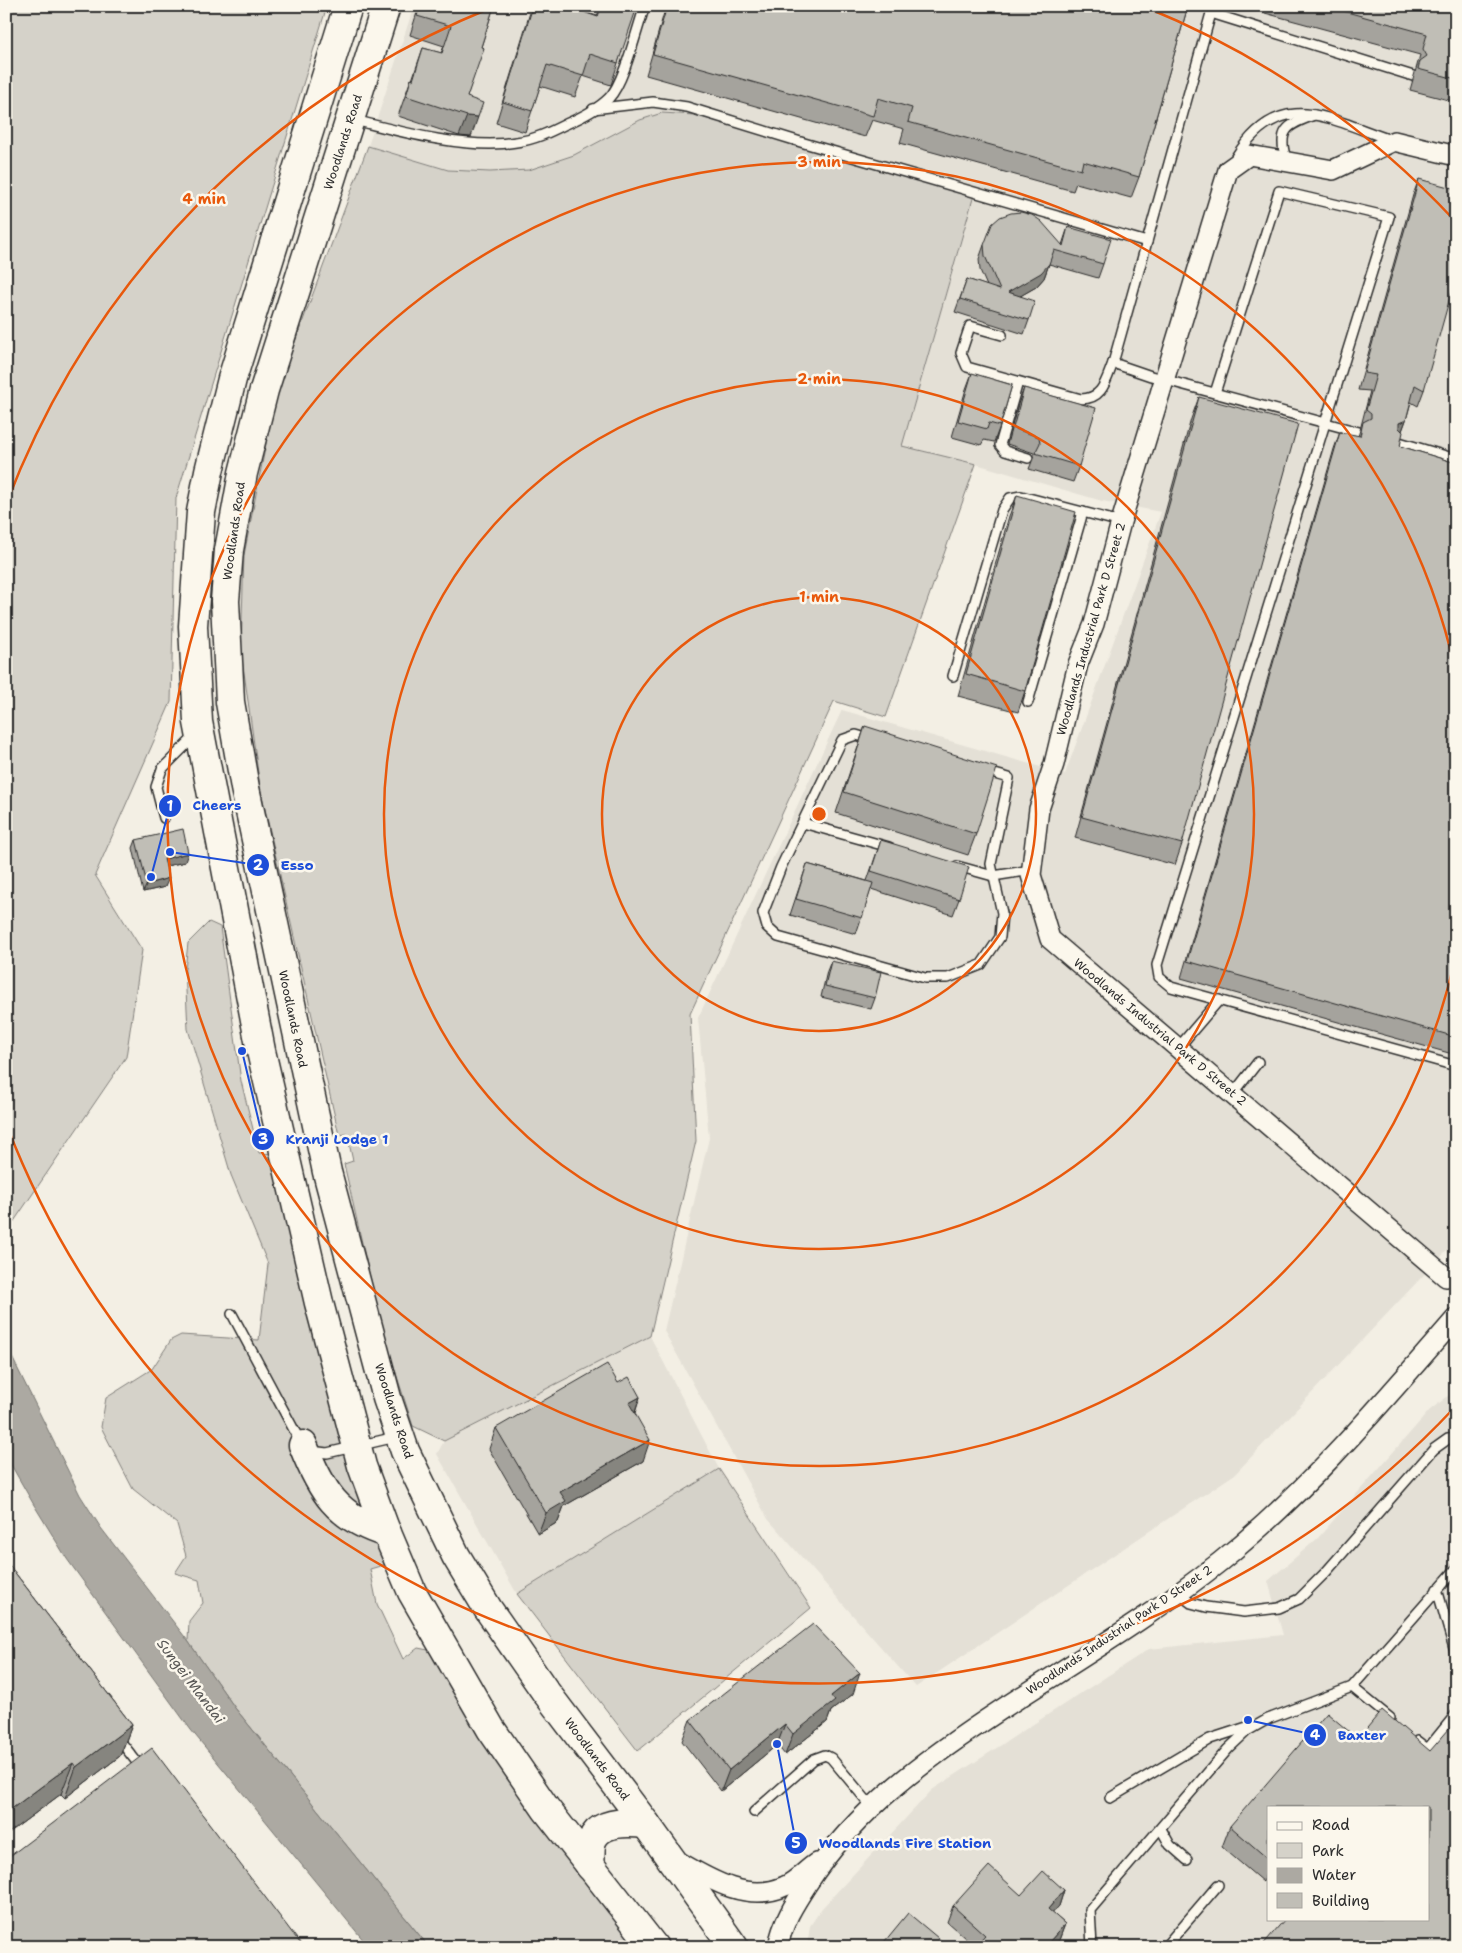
<svg xmlns="http://www.w3.org/2000/svg" width="1462" height="1953" font-family="'Shantell Sans',sans-serif">
  <style>
    .built { fill: #e4e0d6; fill-rule: evenodd }
    .green { fill: #d5d2c9; stroke: #807e7a }
    .water { fill: #aca9a2; stroke: #787772 }
    .lines { fill: none; stroke-linecap: round; stroke-linejoin: round }
    .lane-casing { stroke: #2b2b2b; stroke-width: 12 }
    .street-casing { stroke: #2b2b2b; stroke-width: 22 }
    .primary-casing { stroke: #2b2b2b; stroke-width: 31 }
    .lane { stroke: #fbf7ec; stroke-width: 9 }
    .street { stroke: #fbf7ec; stroke-width: 19 }
    .primary { stroke: #fbf7ec; stroke-width: 28 }
    .wall { fill: #a5a39d; stroke: #2b2b2b }
    .shaded-wall { fill: #86857f; stroke: #2b2b2b }
    .building { fill: #c0beb6; stroke: #2b2b2b }
    .ring { fill: none; stroke: #e8590c; stroke-width: 2.5 }
    .labels { text-anchor: middle; dominant-baseline: central; stroke-width: 5; stroke-linejoin: round; paint-order: stroke }
    .street-label { font-size: 12px; fill: #2b2b2b; stroke: #fbf7ec }
    .water-label { font-size: 14px; font-style: italic; fill: #585755; stroke: #fbf7ec }
    .centre { fill: #e8590c; stroke: #fbf7ec; stroke-width: 2.5 }
    .ring-label { font-size: 15px; text-anchor: middle; font-weight: bold; fill: #e8590c; stroke: #fbf7ec; stroke-width: 5; stroke-linejoin: round; paint-order: stroke }
    .leader { fill: none; stroke: #1d4ed8; stroke-width: 2 }
    .callout-dot { fill: #1d4ed8; stroke: #fbf7ec; stroke-width: 2 }
    .mark-label { font-size: 15px; text-anchor: middle; font-weight: bold; fill: #fff }
    .callout-label { font-size: 14px; text-anchor: middle; font-weight: bold; fill: #1d4ed8; stroke: #fbf7ec; stroke-width: 5; stroke-linejoin: round; paint-order: stroke }
  </style>
  <rect width="100%" height="100%" fill="#f3efe4"/>
  <filter id="ink" filterUnits="userSpaceOnUse"><feTurbulence type="fractalNoise" baseFrequency=".02" numOctaves="2"/><feDisplacementMap in="SourceGraphic" scale="10" xChannelSelector="R" yChannelSelector="G"/><feConvolveMatrix kernelMatrix="1 2 1 2 8 2 1 2 1" color-interpolation-filters="sRGB"/></filter>
  <g filter="url(#ink)">
    <g class="built">
      <path d="M414 6H1456V1241L1235 1474 916 1687 768 1519 664 1331 709 1138 698 1018 842 710 1065 774 1161 512 1102 501 976 464 902 446 974 196 640 120 574 155 529 170 490 172 448 170 368 146Z"/>
      <path d="M650 1336 719 1469 517 1594 437 1454 444 1441Z"/>
      <path d="M1456 1390V1947H807L810 1926 822 1908 932 1790 1149 1649 1283 1635 1268 1581 1318 1538 1430 1410ZM1268 1807H1428V1919H1268Z"/>
    </g>
    <g class="green">
      <path d="M6 6H327L176 498 171 702 95 875 142 950 126 1057 6 1233Z"/>
      <path d="M662 113 695 115 974 195 902 446 976 464 886 717 834 701 690 1014 696 1141 650 1336 444 1441 413 1426 382 1330 344 1164 353 1161 347 1134 339 1135 260 787 241 651 244 555 276 393 368 146 448 170 490 172 529 170 574 155 640 120Z"/>
      <path d="M209 922 220 927 241 1081 259 1153 274 1154 394 1562 370 1569 377 1604 403 1659 418 1648 433 1651 642 1947H429L235 1708 188 1641 189 1621 203 1603 199 1580 175 1573 186 1556 177 1524 133 1489 101 1427 106 1398 152 1369 171 1340 181 1335 259 1340 268 1264 231 1175 188 1029 185 970 188 943Z"/>
      <path d="M719 1469 811 1608 638 1751 517 1594Z"/>
    </g>
    <path class="water" d="M6 1345 80 1495 101 1528 188 1641 235 1708 429 1947H369L191 1730 67 1559 34 1505 6 1456Z"/>
    <g class="lines">
      <g class="lane-casing">
        <g id="lane">
          <path d="M1211 13 1413 76"/>
          <path d="M593 109 653 102 687 107 804 143 1147 242"/>
          <path d="M354 120C401 132 468 150 516 142 534 140 550 132 566 124 580 118 598 109 609 98 624 83 637 28 645 6"/>
          <path d="M1236 157C1280 86 1328 119 1391 140"/>
          <path d="M1287 162C1276 130 1287 125 1314 115"/>
          <path d="M1002 335 970 326 961 353 967 367 1081 399C1103 399 1106 380 1113 363L1213 6"/>
          <path d="M1113 363 1151 376 1359 432"/>
          <path d="M1018 382 1000 445 1005 451 1028 458"/>
          <path d="M1215 393 1279 191 1389 217 1157 965 1159 977 1171 987 1456 1066"/>
          <path d="M1399 442 1456 459"/>
          <path d="M953 676 1002 510 1010 498 1021 496 1121 522"/>
          <path d="M1028 702 1083 512"/>
          <path d="M856 735 1009 778 991 864 1002 913 1000 937 981 965 948 978H925L778 937 767 927 763 913 781 867 842 740Z"/>
          <path d="M164 818 156 787 162 769 196 735"/>
          <path d="M803 823 889 847"/>
          <path d="M957 866 993 876 1032 870"/>
          <path d="M1178 1048 1219 1000"/>
          <path d="M1233 1094 1258 1062"/>
          <path d="M232 1314 301 1443"/>
          <path d="M311 1451 327 1453 396 1437"/>
          <path d="M1437 1589 1456 1655"/>
          <path d="M1178 1593 1191 1603 1206 1607 1244 1612 1279 1608 1299 1599 1326 1572 1434 1449 1448 1439 1456 1438"/>
          <path d="M1352 1687 1390 1718"/>
          <path d="M117 1737 143 1770"/>
          <path d="M1417 1741 1426 1748 1430 1746 1456 1714"/>
          <path d="M1110 1798 1210 1739 1250 1726"/>
          <path d="M754 1812 814 1759 825 1755 831 1758 872 1807"/>
          <path d="M1161 1829 1170 1845 1187 1860"/>
          <path d="M1092 1947 1090 1910 1228 1749 1247 1731 1268 1719 1352 1687 1456 1569"/>
          <path d="M1165 1947 1218 1885"/>
        </g>
      </g>
      <g class="street-casing">
        <g id="street">
          <path d="M1446 1277 1050 939 1031 875 1039 809 1054 764 1078 664 1094 624 1121 522 1228 170 1249 155 1333 170 1394 141 1456 156"/>
          <path d="M676 1860C707 1878 748 1904 785 1886 796 1881 806 1870 816 1863"/>
          <path d="M778 1947C782 1923 795 1903 808 1883 856 1809 929 1757 1002 1709 1076 1661 1152 1616 1221 1561 1310 1489 1381 1404 1456 1318"/>
        </g>
      </g>
      <g class="primary-casing">
        <g id="primary">
          <path d="M348 6 232 379 209 471 201 512 193 626 198 722 261 1051 319 1303 362 1466 384 1526 412 1592 491 1729 546 1809 654 1947"/>
          <path d="M386 6 264 390 243 473 229 550 225 601 230 702 245 788 327 1172 387 1398 405 1451 456 1556 488 1609 545 1691 646 1824 734 1947"/>
          <path d="M303 1445C321 1491 337 1518 387 1533"/>
          <path d="M590 1866C591 1859 590 1852 591 1845 595 1820 628 1822 646 1824"/>
        </g>
      </g>
      <use href="#lane" class="lane"/>
      <use href="#street" class="street"/>
      <use href="#primary" class="primary"/>
    </g>
    <g class="wall">
      <path d="M419 6H494L481 47 467 97 471 137 459 136 398 116 411 79 412 80 423 48 441 53 444 46 410 35Z"/>
      <path d="M532 6H566L597 16 601 6H633L618 63 611 85 583 76 575 97 540 86 525 132 496 123Z"/>
      <path d="M666 6H1188L1139 177 1131 198 1076 183 1073 191 900 143 904 129 872 120 865 137 646 75Z"/>
      <path d="M1223 6H1236L1235 10Z"/>
      <path d="M1239 6H1456V102L1410 90 1420 55Z"/>
      <path d="M1419 179 1424 390 1418 406 1411 402 1406 420 1402 431 1400 446 1456 463V1055L1181 978 1334 449 1340 432 1358 436 1361 427V426L1370 391 1358 390 1413 195Z"/>
      <path d="M1068 227 1103 264 1098 278 1049 264 1044 278 1036 287 1020 296 1029 320 1024 334 955 312 967 279 987 286 980 270 979 259 984 245H1062Z"/>
      <path d="M972 373 1000 426 994 442 984 440 981 445 952 437 966 389Z"/>
      <path d="M1024 388 1079 466 1073 482 1029 469 1034 456V453L1007 444 1018 404Z"/>
      <path d="M1199 397 1182 844 1175 865 1075 838 1191 419Z"/>
      <path d="M1017 495 1025 691 1018 712 958 696 1009 516Z"/>
      <path d="M865 726 976 834 968 855 836 813Z"/>
      <path d="M136 840 185 862 166 866 165 887 143 892 133 848Z"/>
      <path d="M881 840 959 899 953 915 871 889 856 934 790 915 807 864 867 881Z"/>
      <path d="M831 961 875 998 871 1009 821 997 827 971Z"/>
      <path d="M618 1383 640 1397 635 1413 643 1461 564 1506 558 1522 538 1534 489 1449 496 1428Z"/>
      <path d="M6 1561 132 1725 120 1756 65 1798 61 1794 6 1835Z"/>
      <path d="M853 1694 831 1711 827 1722 785 1755 777 1745 721 1791 682 1741 690 1720Z"/>
      <path d="M1358 1739 1430 1751 1428 1919 1268 1807V1876L1263 1882 1222 1847 1230 1826Z"/>
      <path d="M1064 1890 1059 1906 1052 1913 1065 1924 1059 1940 1054 1946H974L947 1922 953 1906 1021 1895Z"/>
    </g>
    <g class="shaded-wall">
      <path d="M467 116 478 117 471 137 459 136Z"/>
      <path d="M1049 264 1044 278 1036 287 1003 306 1008 292Z"/>
      <path d="M1406 420 1400 436 1393 440 1399 423Z"/>
      <path d="M188 853 185 862 161 867 164 859Z"/>
      <path d="M169 878 165 887 143 892 147 884Z"/>
      <path d="M640 1397 633 1418 629 1403Z"/>
      <path d="M650 1440 643 1461 564 1506 558 1522 538 1534 546 1513 560 1492Z"/>
      <path d="M860 1673 853 1694 831 1711 827 1722 785 1755 793 1734 831 1696Z"/>
      <path d="M785 1724 777 1745 721 1791 729 1770Z"/>
      <path d="M132 1725 120 1756 65 1798 76 1767Z"/>
      <path d="M73 1763 61 1794 6 1835V1813Z"/>
      <path d="M1268 1867V1876L1263 1882Z"/>
      <path d="M1064 1890 1059 1906 1042 1925 1048 1909Z"/>
      <path d="M1065 1924 1059 1940 1054 1947 1049 1942Z"/>
    </g>
    <g class="building">
      <path d="M420 6H494L481 47 484 48 467 97 483 103 478 117 467 116 406 96 411 79 413 80 423 48 442 53 451 26 417 16Z"/>
      <path d="M533 6H566L598 17 601 6H633L637 7 618 63 590 54 583 76 547 65 532 111 503 102Z"/>
      <path d="M667 6H1188L1139 177 1083 161 1081 170 908 122 912 108 878 98 873 116 653 54Z"/>
      <path d="M1325 6H1456V79L1418 69 1420 61 1427 56 1423 49 1427 34Z"/>
      <path d="M1419 179 1456 189V276L1424 390 1415 385 1406 420 1399 423V428L1403 432 1400 446 1456 463V1037L1187 961 1340 432 1360 436 1363 422 1371 418V414L1366 410 1376 375 1364 373Z"/>
      <path d="M1021 212 1032 215 1041 221 1063 246 1068 227 1111 239 1103 264 1054 250 1049 264 1041 273 1008 292 1035 301 1029 320 960 299 967 279 1000 290 985 256 984 245 992 224 1000 217 1011 213Z"/>
      <path d="M972 373 1012 385 1000 426 989 423 987 429 958 421Z"/>
      <path d="M1024 388 1096 408 1079 466 1035 453 1040 443 1039 437 1013 428Z"/>
      <path d="M1199 397 1298 424 1182 844 1082 817Z"/>
      <path d="M1017 495 1076 512 1025 691 966 674Z"/>
      <path d="M865 726 997 768 976 834 844 792Z"/>
      <path d="M183 829 188 853 164 859 169 878 147 884 136 840Z"/>
      <path d="M881 840 969 867 959 899 871 871Z"/>
      <path d="M807 864 873 883 862 918 796 899Z"/>
      <path d="M831 961 881 972 875 998 825 986Z"/>
      <path d="M607 1364 618 1383 629 1377 640 1397 629 1403 650 1440 560 1492 566 1501 546 1513 496 1428Z"/>
      <path d="M6 1561 132 1725 76 1767 73 1763 6 1813Z"/>
      <path d="M813 1624 860 1673 831 1696 835 1701 793 1734 785 1724 729 1770 690 1720Z"/>
      <path d="M1382 1710 1430 1751 1456 1721V1947H1261L1285 1919H1428V1807H1268V1859L1230 1826 1327 1713 1358 1739Z"/>
      <path d="M152 1748 303 1947H6V1859Z"/>
      <path d="M989 1866 1021 1895 1043 1871 1064 1890 1048 1909 1065 1924 1049 1942 1054 1947H974L985 1935 953 1906Z"/>
      <path d="M908 1913 944 1943 941 1947H880Z"/>
    </g>
  </g>
  <g class="ring">
    <circle cx="819" cy="814" r="217"/>
    <circle cx="819" cy="814" r="435"/>
    <path d="M1456 955A652 652 0 1 1 1456 673"/>
    <path d="M1455 1407A870 870 0 0 1 7 1126M7 502A870 870 0 0 1 493 7M1145 7A870 870 0 0 1 1455 221"/>
  </g>
  <g class="labels">
    <g class="street-label">
      <text transform="translate(343 142) rotate(-72)">Woodlands Road</text>
      <text transform="translate(234 531) rotate(-82)">Woodlands Road</text>
      <text transform="translate(1091 629) rotate(-74)">Woodlands Industrial Park D Street 2</text>
      <text transform="translate(293 1019) rotate(78)">Woodlands Road</text>
      <text transform="translate(1160 1032) rotate(40)">Woodlands Industrial Park D Street 2</text>
      <text transform="translate(394 1411) rotate(72)">Woodlands Road</text>
      <text transform="translate(1119 1630) rotate(-34)">Woodlands Industrial Park D Street 2</text>
      <text transform="translate(597 1759) rotate(53)">Woodlands Road</text>
    </g>
    <g class="water-label">
      <text transform="translate(191 1681) rotate(53)">Sungei Mandai</text>
    </g>
  </g>
  <circle cx="819" cy="814" r="8" class="centre"/>
  <g class="ring-label">
    <text x="819" y="167">3 min</text>
    <text x="204" y="204">4 min</text>
    <text x="819" y="384">2 min</text>
    <text x="819" y="602">1 min</text>
  </g>
  <path class="leader" d="M151 877L170 806M170 852L258 865M242 1051L263 1139M1248 1720L1315 1735M777 1744L796 1843"/>
  <g class="callout-dot">
    <circle cx="151" cy="877" r="5"/>
    <circle cx="170" cy="852" r="5"/>
    <circle cx="242" cy="1051" r="5"/>
    <circle cx="1248" cy="1720" r="5"/>
    <circle cx="777" cy="1744" r="5"/>
    <circle cx="170" cy="806" r="12"/>
    <circle cx="258" cy="865" r="12"/>
    <circle cx="263" cy="1139" r="12"/>
    <circle cx="1315" cy="1735" r="12"/>
    <circle cx="796" cy="1843" r="12"/>
  </g>
  <g class="mark-label">
    <text x="170" y="811">1</text>
    <text x="258" y="870">2</text>
    <text x="263" y="1144">3</text>
    <text x="1315" y="1740">4</text>
    <text x="796" y="1848">5</text>
  </g>
  <g class="callout-label">
    <text x="217" y="810">Cheers</text>
    <text x="297" y="870">Esso</text>
    <text x="337" y="1144">Kranji Lodge 1</text>
    <text x="1362" y="1740">Baxter</text>
    <text x="905" y="1848">Woodlands Fire Station</text>
  </g>
  <rect width="1462" height="1953" fill="none" stroke="#fbf7ec" stroke-width="25"/>
  <rect x="12" y="12" width="1437" height="1928" fill="none" stroke="#2b2b2b" stroke-width="2" filter="url(#ink)"/>
  <rect x="1267" y="1806" width="162" height="115" fill="#fbf7ec" stroke="#a8a59f"/>
  <rect x="1277" y="1822" width="25" height="8" fill="#fbf7ec" stroke="#a8a59f"/>
  <text x="1312" y="1830" font-size="15" fill="#2b2b2b">Road</text>
  <rect x="1277" y="1843" width="25" height="15" fill="#d5d2c9" stroke="#a8a59f"/>
  <text x="1312" y="1856" font-size="15" fill="#2b2b2b">Park</text>
  <rect x="1277" y="1868" width="25" height="15" fill="#aca9a2" stroke="#a8a59f"/>
  <text x="1312" y="1880" font-size="15" fill="#2b2b2b">Water</text>
  <rect x="1277" y="1893" width="25" height="15" fill="#c0beb6" stroke="#a8a59f"/>
  <text x="1312" y="1906" font-size="15" fill="#2b2b2b">Building</text>
</svg>
